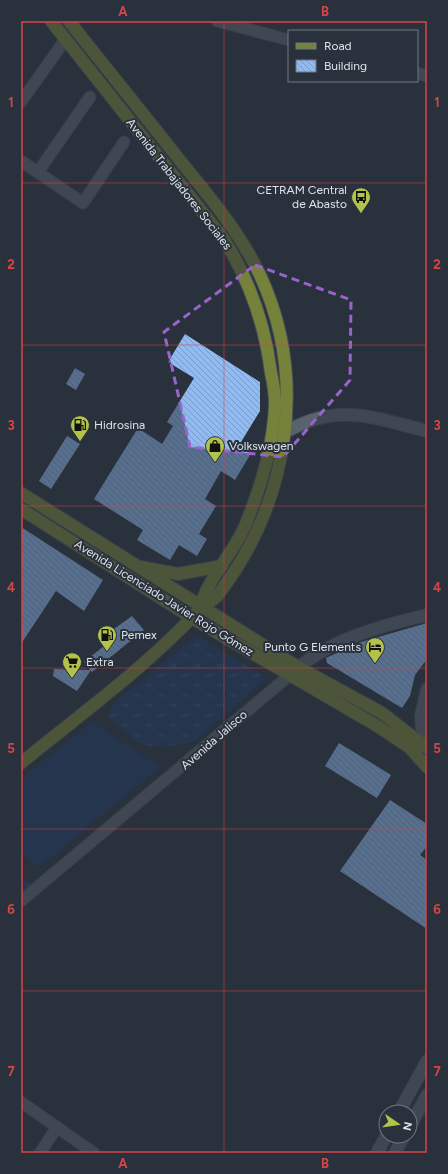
<svg xmlns="http://www.w3.org/2000/svg" width="448" height="1174" font-family="Figtree,sans-serif">
  <style>
    .grass { fill: url(#grass-tufts) }
    .garden { fill: #1d3b63 }
    .building { fill: url(#building-back-hatch) }
    .lines { fill: none; stroke-linecap: round; stroke-linejoin: round }
    .minor-casing { stroke: #464e57; stroke-width: 13 }
    .secondary-casing { stroke: #464e57; stroke-width: 14 }
    .primary-casing { stroke: #464e57; stroke-width: 14 }
    .minor { stroke: #59626f; stroke-width: 11 }
    .secondary { stroke: #59626f; stroke-width: 12 }
    .primary { stroke: #768239; stroke-width: 12 }
    .marked { fill: none; stroke: #9963cc; stroke-width: 3; stroke-dasharray: 8 5; stroke-linejoin: round }
    .grid { fill: none; stroke: #d74445; stroke-width: 1; stroke-opacity: 0.55 }
    .labels { text-anchor: middle; dominant-baseline: central; stroke-width: 4; stroke-linejoin: round; paint-order: stroke }
    .street-label { font-size: 12px; fill: #dee3ea; stroke: #29313c }
    .poi-label { font-size: 12px; fill: #dee3ea; stroke: #29313c; text-anchor: start }
    .neatline { fill: none; stroke: #d74445; stroke-width: 1.5 }
    .grid-label { font-size: 13px; text-anchor: middle; font-weight: bold; fill: #d74445 }
  </style>
  <defs>
    <pattern id="grass-tufts" width="24" height="20" patternUnits="userSpaceOnUse"><rect width="24" height="20" fill="#1d3b63"/><path d="M3 7l-1-3M5 7V3M7 7l1-3M15 17l-1-3M17 17v-4M19 17l1-3" fill="none" stroke="#3d577a"/></pattern>
    <pattern id="building-back-hatch" width="6" height="6" patternUnits="userSpaceOnUse"><rect width="6" height="6" fill="#8fbaf4"/><path d="M-1 5l2 2M0 0l6 6M5-1l2 2" fill="none" stroke="#7c9cc8"/></pattern>
  </defs>
  <rect width="100%" height="100%" fill="#29313c"/>
  <g class="grass">
    <path d="M196 636 267 677 198 739C180 747 159 750 140 743 131 739 116 723 108 716L114 703Z"/>
    <path d="M21 876 34 887 21 898Z"/>
  </g>
  <path class="garden" d="M92 722 160 767 39 867 21 854V779Z"/>
  <g class="building">
    <path d="M185 334 260 382V411L241 442 250 455 235 480 221 471 205 499 216 506 199 534 207 539 197 556 179 545 170 560 137 540 143 530 94 499 138 428 162 444 173 426 167 422 194 378 168 362Z"/>
    <path d="M75 368 85 374 76 390 66 384Z"/>
    <path d="M67 436 80 444 51 489 39 481Z"/>
    <path d="M21 527 103 580 84 611 56 591 21 644Z"/>
    <path d="M132 616 144 630 92 672 84 662 109 642 104 636Z"/>
    <path d="M427 623V659L415 675 410 696 402 708 327 663 326 658 361 642Z"/>
    <path d="M54 669 91 670 77 691 53 676Z"/>
    <path d="M339 743 391 775 377 798 325 766Z"/>
    <path d="M390 800 427 824V846L420 855 427 860V929L340 871Z"/>
  </g>
  <g class="lines">
    <g class="minor-casing">
      <g id="minor">
        <path d="M217 21 289 40"/>
        <path d="M417 73 427 76"/>
        <path d="M21 102 65 40"/>
        <path d="M21 161 83 203 124 142"/>
        <path d="M38 172 90 97"/>
        <path d="M21 901 290 675"/>
        <path d="M21 1102 94 1153"/>
        <path d="M40 1153 57 1127"/>
      </g>
    </g>
    <g class="secondary-casing">
      <g id="secondary">
        <path d="M277 437C334 401 367 416 427 431"/>
        <path d="M292 673C328 640 380 626 427 615"/>
        <path d="M423 743 421 716 427 689"/>
        <path d="M399 1112 427 1061"/>
        <path d="M410 1126 427 1095"/>
        <path d="M377 1153 386 1136"/>
        <path d="M395 1153 404 1136"/>
      </g>
    </g>
    <g class="primary-casing">
      <g id="primary">
        <path d="M51 21 223 238C249 279 265 324 271 373 273 382 275 393 275 403 274 444 261 487 245 526 233 554 208 578 200 607"/>
        <path d="M21 493 298 667 382 713 427 748"/>
        <path d="M21 509 192 618 374 724 409 747 427 767"/>
        <path d="M141 567 178 574 222 566"/>
        <path d="M21 763C81 714 146 667 199 610 204 604 212 602 217 596 288 505 309 381 260 275 240 232 207 194 178 158 142 112 105 67 69 21"/>
      </g>
    </g>
    <use href="#minor" class="minor"/>
    <use href="#secondary" class="secondary"/>
    <use href="#primary" class="primary"/>
  </g>
  <path d="M0 0H448V1174H0ZM255 265 351 300 350 380 283 457 190 447 164 332Z" fill="#29313c" fill-opacity=".55" fill-rule="evenodd"/>
  <path class="marked" d="M255 265 351 300 350 380 283 457 190 447 164 332Z"/>
  <path class="grid" d="M224 21V1153M21 183H427M21 345H427M21 506H427M21 668H427M21 829H427M21 991H427"/>
  <defs>
    <g id="bus-pin" transform="scale(1)"><path d="M0 17L-7.5 6A9.5 9.5 0 1 1 7.5 6Z" fill="#b3c24b" stroke="#29313c"/><path d="M-5-6H5V4H4V6H2V4H-2V6H-4V4H-5ZM-3.5-4V0h7V-4ZM-3.5 1.2v1.5H-2V1.2ZM2 1.2v1.5H3.5V1.2Z" fill="#111"/></g>
    <g id="fuel-pin" transform="scale(1)"><path d="M0 17L-7.5 6A9.5 9.5 0 1 1 7.5 6Z" fill="#b3c24b" stroke="#29313c"/><path d="M-5.5-6h7V0h2V4h1.3V-2.5L3-4.5l.8-.8L6-3V5H2.5V1h-1V6h-7ZM-4.2-4.7v3.2H.2V-4.7Z" fill="#111"/></g>
    <g id="shop-pin" transform="scale(1)"><path d="M0 17L-7.5 6A9.5 9.5 0 1 1 7.5 6Z" fill="#b3c24b" stroke="#29313c"/><path d="M-5-2.5h2.3a2.7 3.5 0 0 1 5.4 0H5L5.5 6h-11ZM-1.5-2.5h3a1.5 2.3 0 0 0-3 0Z" fill="#111"/></g>
    <g id="hotel-pin" transform="scale(1)"><path d="M0 17L-7.5 6A9.5 9.5 0 1 1 7.5 6Z" fill="#b3c24b" stroke="#29313c"/><path d="M-6-4.5h1.5V1H6V5H4.5V3h-9V5H-6ZM-4 0a1.8 1.8 0 1 1 3.6 0ZM.5 0V-2.5h3Q6-2.5 6 0Z" fill="#111"/></g>
    <g id="supermarket-pin" transform="scale(1)"><path d="M0 17L-7.5 6A9.5 9.5 0 1 1 7.5 6Z" fill="#b3c24b" stroke="#29313c"/><path d="M-6-5.5h2.5l.6 2H6L4.5 2H-2.5L-4.4-4H-6ZM-1.5 3.2a1.3 1.3 0 1 0 .1 0ZM3 3.2a1.3 1.3 0 1 0 .1 0Z" fill="#111"/></g>
  </defs>
  <g fill-rule="evenodd">
    <use href="#bus-pin" x="361" y="197"/>
    <use href="#fuel-pin" x="80" y="425"/>
    <use href="#shop-pin" x="215" y="446"/>
    <use href="#fuel-pin" x="107" y="635"/>
    <use href="#hotel-pin" x="375" y="647"/>
    <use href="#supermarket-pin" x="72" y="662"/>
  </g>
  <g class="labels">
    <g class="street-label">
      <text transform="translate(179 184) rotate(52)">Avenida Trabajadores Sociales</text>
      <text transform="translate(164 598) rotate(32)">Avenida Licenciado Javier Rojo Gómez</text>
      <text transform="translate(214 740) rotate(-41)">Avenida Jalisco</text>
    </g>
    <g class="poi-label">
      <text x="347" y="190" text-anchor="end">CETRAM Central<tspan x="347" dy="14">de Abasto</tspan></text>
      <text x="94" y="425">Hidrosina</text>
      <text x="229" y="446">Volkswagen</text>
      <text x="121" y="635">Pemex</text>
      <text x="361" y="647" text-anchor="end">Punto G Elements</text>
      <text x="86" y="662">Extra</text>
    </g>
  </g>
  <rect width="448" height="1174" fill="none" stroke="#29313c" stroke-width="44"/>
  <rect x="288" y="30" width="130" height="52" fill="#29313c" stroke="#717882"/>
  <rect x="296" y="43" width="20" height="6" fill="#768239" stroke="#717882"/>
  <text x="324" y="50" font-size="12" fill="#dee3ea">Road</text>
  <rect x="296" y="60" width="20" height="12" fill="url(#building-back-hatch)" stroke="#717882"/>
  <text x="324" y="70" font-size="12" fill="#dee3ea">Building</text>
  <g transform="translate(398 1124) rotate(103)"><circle r="19" fill="#29313c" stroke="#717882"/>
  <path d="M0-3L7 15L0 10L-7 15Z" fill="#b3c24b"/>
  <text y="-6" font-size="11" font-weight="bold" text-anchor="middle" fill="#dee3ea">N</text>
  </g>
  <rect x="22" y="22" width="404" height="1130" class="neatline"/>
  <g class="grid-label">
    <text x="123" y="16">A</text>
    <text x="325" y="16">B</text>
    <text x="11" y="107">1</text>
    <text x="437" y="107">1</text>
    <text x="11" y="269">2</text>
    <text x="437" y="269">2</text>
    <text x="11" y="430">3</text>
    <text x="437" y="430">3</text>
    <text x="11" y="592">4</text>
    <text x="437" y="592">4</text>
    <text x="11" y="753">5</text>
    <text x="437" y="753">5</text>
    <text x="11" y="914">6</text>
    <text x="437" y="914">6</text>
    <text x="11" y="1076">7</text>
    <text x="437" y="1076">7</text>
    <text x="123" y="1168">A</text>
    <text x="325" y="1168">B</text>
  </g>
</svg>
